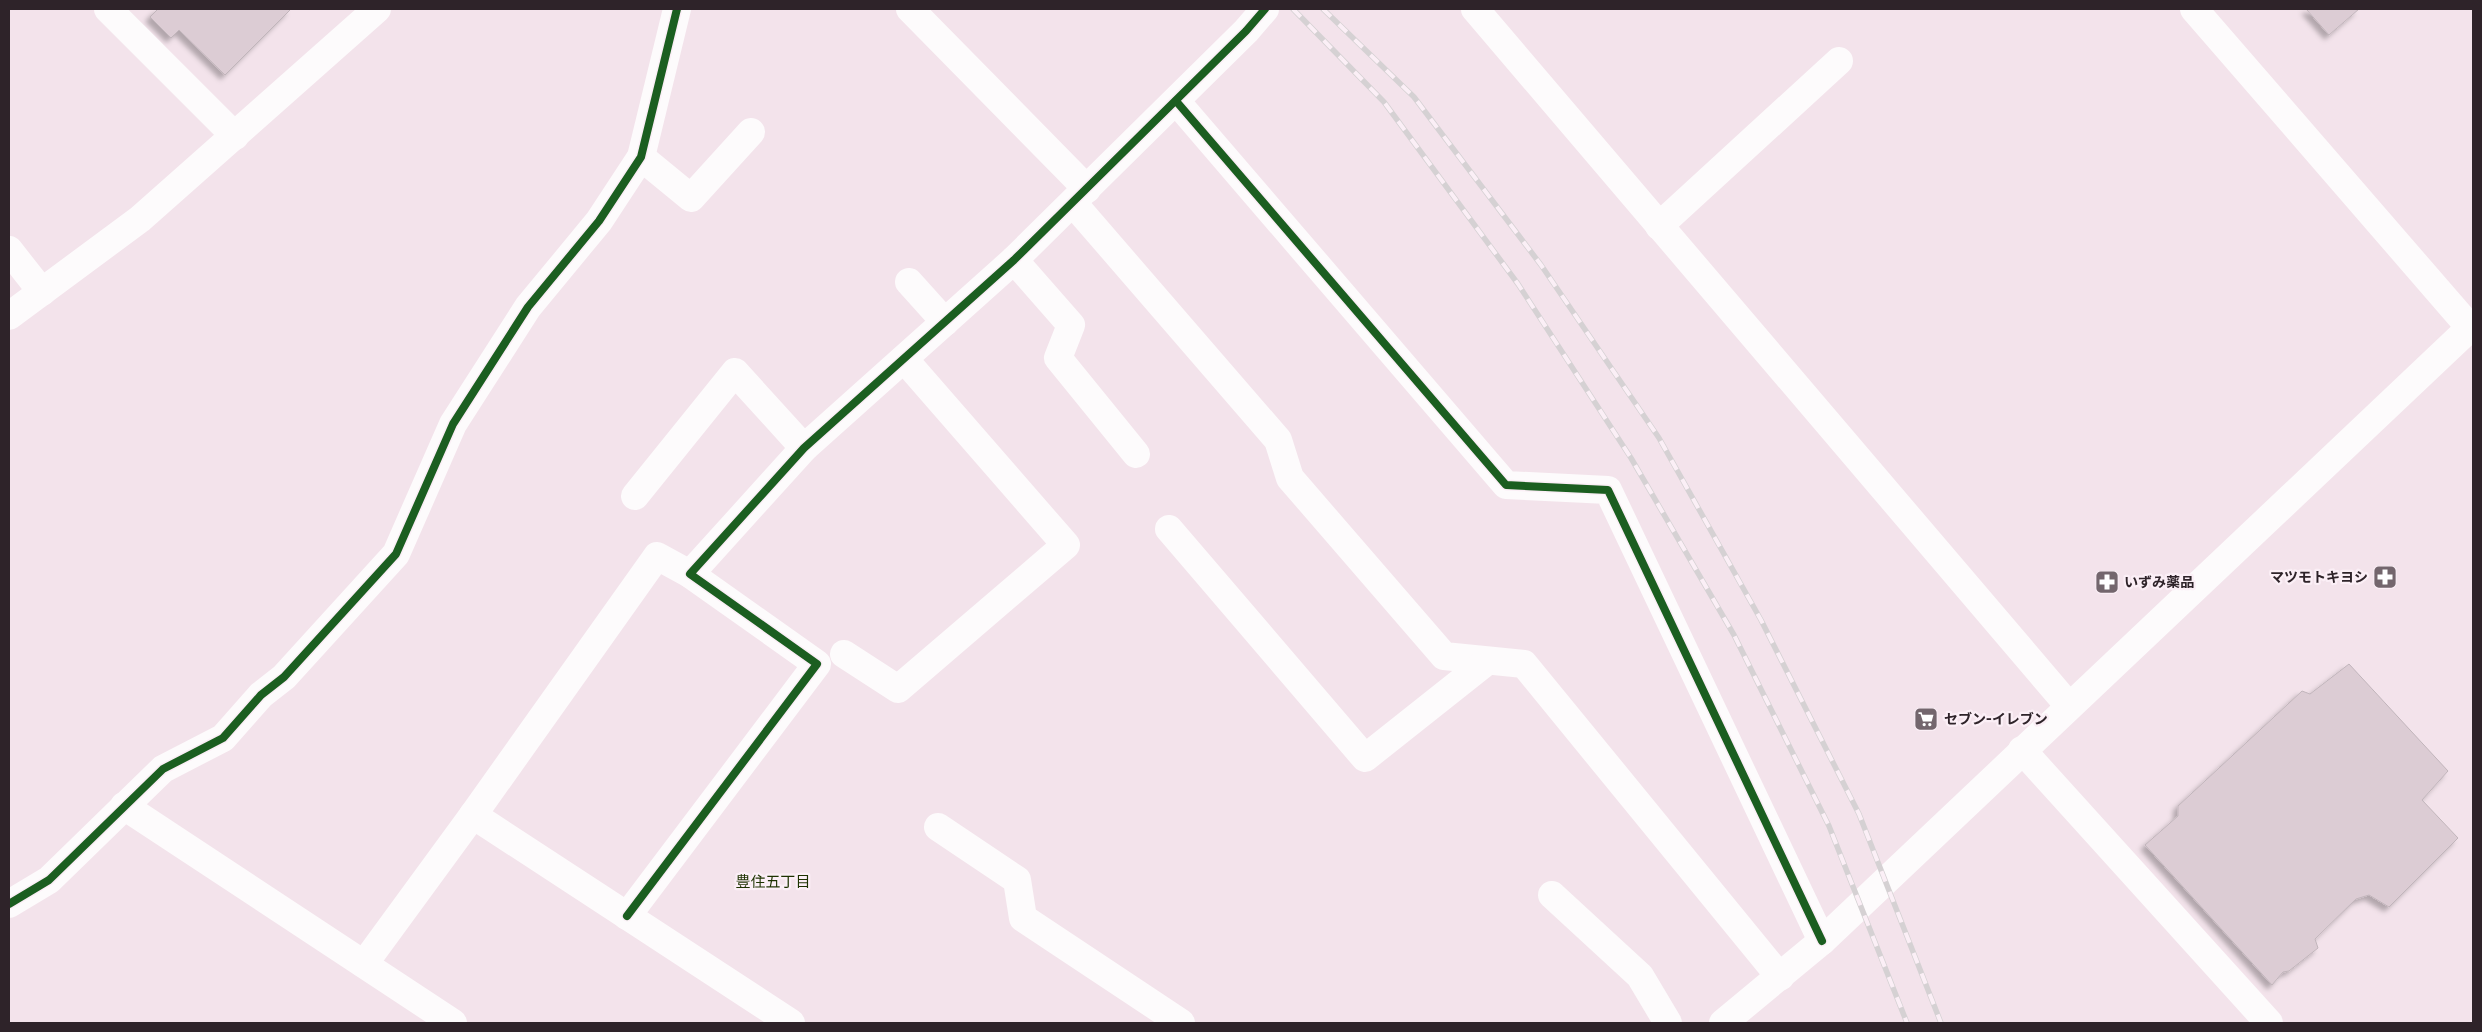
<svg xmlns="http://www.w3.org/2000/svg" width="2482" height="1032" font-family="'Fira Sans','Noto Sans JP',sans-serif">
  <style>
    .building { fill: #dcccd4; stroke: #c1b5bb; filter: url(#shadow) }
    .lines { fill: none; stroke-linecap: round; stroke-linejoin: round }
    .minor { stroke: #fdfbfc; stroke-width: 28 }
    .rail-casing { stroke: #d5d1d3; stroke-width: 5.5 }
    .rail { stroke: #fbeff6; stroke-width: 4; stroke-dasharray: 11; stroke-linecap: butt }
    .cycleway-casing { stroke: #fbeff6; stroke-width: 11 }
    .cycleway { stroke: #1b5e20; stroke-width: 8 }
    .labels { text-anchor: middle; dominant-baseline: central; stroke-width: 4.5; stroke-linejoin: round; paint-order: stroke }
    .poi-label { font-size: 14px; font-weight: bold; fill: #2e2329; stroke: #fbeff6; text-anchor: start }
    .neighbourhood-label { font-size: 15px; fill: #1d3200; stroke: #fbeff6 }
  </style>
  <defs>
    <filter id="shadow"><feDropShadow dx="-4.5" dy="4.5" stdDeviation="2.5" flood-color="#0004"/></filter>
  </defs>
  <rect width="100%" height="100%" fill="#f3e3eb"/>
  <g class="building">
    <path d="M158 9H291L225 75 179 30 171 38 150 17Z"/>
    <path d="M2306 9H2359L2329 35Z"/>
    <path d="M2349 664 2448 771 2422 800 2458 838 2389 907 2369 895 2356 899 2315 939 2318 948 2289 971 2283 972 2272 985 2145 845 2178 816V806L2302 691 2310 694Z"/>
  </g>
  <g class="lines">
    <g class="minor">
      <path d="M108 9 235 136"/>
      <path d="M910 9 1087 189"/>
      <path d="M1475 9 2069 706"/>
      <path d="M2194 9 2473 331"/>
      <path d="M1176 101 1506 485 1608 490 1822 941"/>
      <path d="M641 157 691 198 751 132"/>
      <path d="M1073 203 1278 440 1290 478 1444 656 1524 664 1780 977"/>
      <path d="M1659 226 1839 61"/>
      <path d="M9 250 42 292"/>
      <path d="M1014 260 1071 325 1058 358 1136 454"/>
      <path d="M909 282 945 322"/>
      <path d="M9 316 140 219 377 9"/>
      <path d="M635 496 735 372 804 448"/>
      <path d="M1169 529 1365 758 1486 662"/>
      <path d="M844 654 898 689 1066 545 904 359"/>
      <path d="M2022 750 2269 1023"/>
      <path d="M124 806 453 1023"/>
      <path d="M473 815 791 1023"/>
      <path d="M938 827 1017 880 1023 918 1181 1023"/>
      <path d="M1552 895 1640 976 1668 1023"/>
      <path d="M9 904 49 880 163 769 223 738 261 695 284 677 396 554 453 424 528 307 599 221 641 157 677 9"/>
      <path d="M627 916 817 664 690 574 804 448 1014 260 1246 31 1265 9"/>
      <path d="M364 964 473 815 657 556 690 574"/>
      <path d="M1723 1023 1822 941 2473 325"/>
    </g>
    <g class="rail-casing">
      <g id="rail">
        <path d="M1293 9 1384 102 1518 284 1631 458 1734 635 1829 826 1907 1023"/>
        <path d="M1323 9 1414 97 1541 265 1659 438 1761 620 1859 814 1941 1023"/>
      </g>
    </g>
    <use href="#rail" class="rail"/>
    <g class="cycleway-casing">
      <g id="cycleway">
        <path d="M1176 101 1506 485 1608 490 1822 941"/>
        <path d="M9 904 49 880 163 769 223 738 261 695 284 677 396 554 453 424 528 307 599 221 641 157 677 9"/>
        <path d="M627 916 817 664 690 574 804 448 1014 260 1246 31 1265 9"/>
      </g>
    </g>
    <use href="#cycleway" class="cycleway"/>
  </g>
  <defs>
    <g id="pharmacy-square" transform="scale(1.25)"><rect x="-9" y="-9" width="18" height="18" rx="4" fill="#73666d" stroke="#fbeff6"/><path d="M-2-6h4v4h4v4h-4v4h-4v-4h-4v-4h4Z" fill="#fff"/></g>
    <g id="supermarket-square" transform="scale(1.25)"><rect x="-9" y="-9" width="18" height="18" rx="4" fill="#73666d" stroke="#fbeff6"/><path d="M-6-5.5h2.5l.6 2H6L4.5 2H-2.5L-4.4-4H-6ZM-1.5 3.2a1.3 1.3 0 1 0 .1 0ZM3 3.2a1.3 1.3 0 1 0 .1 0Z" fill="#fff"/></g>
  </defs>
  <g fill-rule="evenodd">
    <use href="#pharmacy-square" x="2385" y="577"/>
    <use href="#pharmacy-square" x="2107" y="582"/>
    <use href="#supermarket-square" x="1926" y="719"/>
  </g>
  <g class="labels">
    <g class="poi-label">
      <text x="2368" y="577" text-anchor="end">マツモトキヨシ</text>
      <text x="2124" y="582">いずみ薬品</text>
      <text x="1944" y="719">セブン-イレブン</text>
    </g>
    <g class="neighbourhood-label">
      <text x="773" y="882">豊住五丁目</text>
    </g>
  </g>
  <rect width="2482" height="1032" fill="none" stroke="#2e2329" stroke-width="20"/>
</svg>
